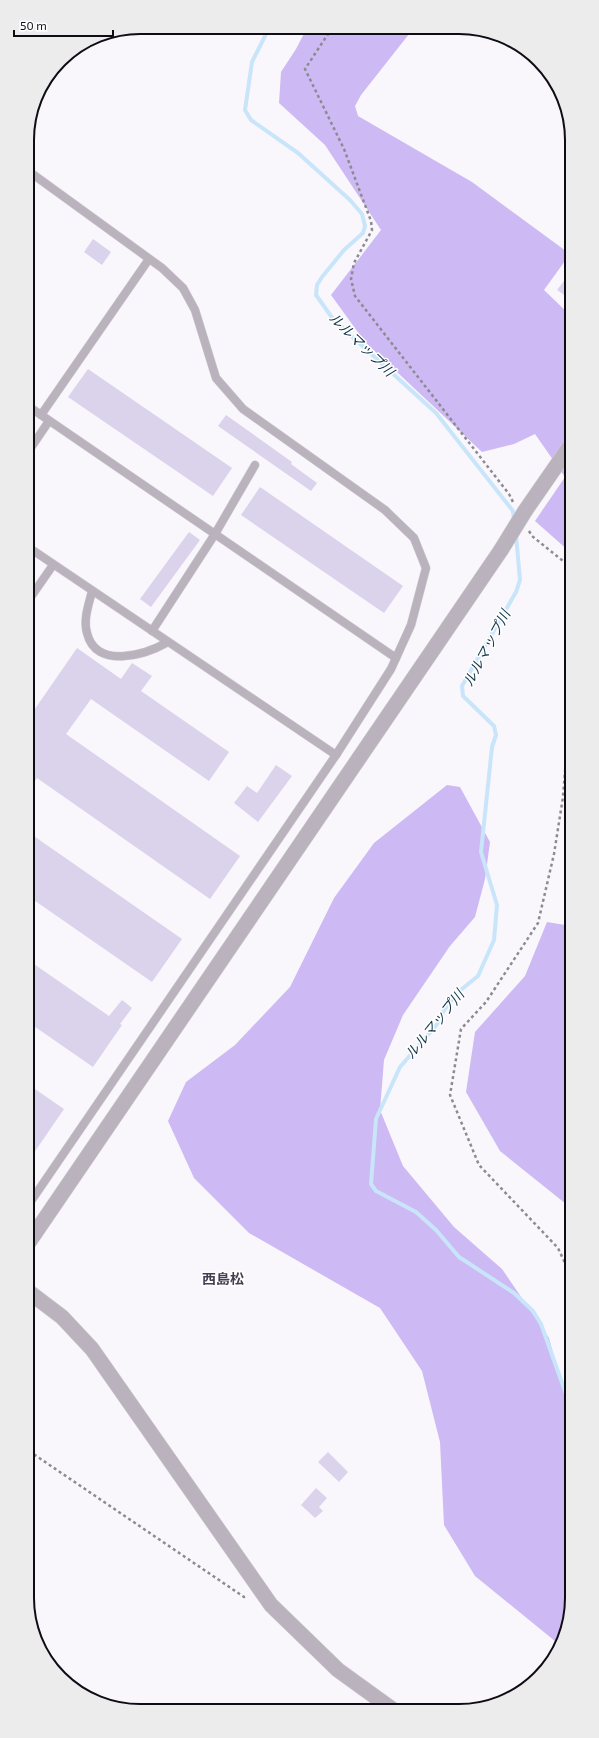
<svg xmlns="http://www.w3.org/2000/svg" width="599" height="1738" font-family="'Exo 2','Noto Sans JP',sans-serif">
  <style>
    .green { fill: #cdb9f3 }
    .lines { fill: none; stroke-linecap: round; stroke-linejoin: round }
    .stream { stroke: #c8e5fa; stroke-width: 4 }
    .building { fill: #dbd2ec }
    .service-casing { stroke: #d4d1d7; stroke-width: 9 }
    .minor-casing { stroke: #d4d1d7; stroke-width: 16 }
    .path { stroke: #8d8a91; stroke-width: 2.5; stroke-dasharray: 3 3; stroke-linecap: butt }
    .service { stroke: #bab3bd; stroke-width: 8 }
    .minor { stroke: #bab3bd; stroke-width: 15 }
    .minor-bridge-casing { stroke: #d4d1d7; stroke-width: 16; stroke-linecap: butt }
    .minor-bridge { stroke: #bab3bd; stroke-width: 15 }
    .labels { text-anchor: middle; dominant-baseline: central; stroke-width: 3; stroke-linejoin: round; paint-order: stroke }
    .water-label { font-size: 14px; font-style: italic; fill: #113549; stroke: #fff }
    .neighbourhood-label { font-size: 14px; font-weight: bold; fill: #453e53; stroke: #fff }
    .rim { fill: none; stroke: #0f0c15; stroke-width: 2 }
  </style>
  <rect width="100%" height="100%" fill="#f9f7fc"/>
  <g class="green">
    <path d="M307 28 413 29 361 95 355 106 358 116 472 182 570 254 544 290 570 315V552L535 521 565 477 535 434 514 444 482 452 365 342 331 295 381 230 325 145 279 103 281 72 296 49Z"/>
    <path d="M447 785 460 787 490 842 485 879 475 917 450 946 403 1015 384 1060 380 1110 403 1166 454 1227 502 1269 549 1338 572 1423V1605L563 1641 561 1646 475 1576 444 1525 440 1442 422 1371 380 1308 249 1233 194 1178 168 1121 186 1082 235 1045 290 987 334 898 374 843Z"/>
    <path d="M547 922 571 926V1208L500 1151 466 1092 475 1032 525 976Z"/>
  </g>
  <g class="lines">
    <g class="stream">
      <path d="M269 28 252 62 245 110 251 120 298 153 350 200 362 214 365 226 363 233 344 250 322 277 317 285 316 295 333 319 436 413 513 511 514 521"/>
      <path d="M516 535 520 580 516 592 462 686 463 696 494 726 496 735 492 747 481 852 497 905 494 940 478 976 457 993 444 1010 439 1022 400 1067 376 1119 371 1184 376 1191 416 1212 436 1230 459 1257 514 1293 533 1311 541 1324 566 1394 571 1401"/>
    </g>
  </g>
  <g class="building">
    <path d="M93 239 111 252 102 265 84 252Z"/>
    <path d="M570 273V299L557 290Z"/>
    <path d="M88 369 232 468 213 496 68 397Z"/>
    <path d="M226 415 292 462 291 464 317 483 311 491 218 426Z"/>
    <path d="M260 487 403 586 384 613 241 515Z"/>
    <path d="M189 532 200 540 151 607 140 599Z"/>
    <path d="M77 648 121 679 132 663 152 676 141 691 229 752 209 781 91 699 66 734 240 856 210 899 37 778 28 791V719Z"/>
    <path d="M276 765 292 776 258 822 234 803 247 786 257 793Z"/>
    <path d="M28 832 182 939 152 982 28 896Z"/>
    <path d="M28 960 109 1016 122 1000 132 1008 120 1024 122 1025 93 1067 28 1022Z"/>
    <path d="M29 1085 64 1109 29 1160Z"/>
    <path d="M328 1452 348 1472 339 1482 318 1462Z"/>
    <path d="M316 1488 327 1498 319 1507 323 1511 315 1518 301 1505Z"/>
  </g>
  <g class="lines">
    <g class="service-casing">
      <g id="service">
        <path d="M27 170 162 268 183 288 195 310 216 378 243 409 385 510 414 538 426 568 411 625 391 669 336 755 29 1204"/>
        <path d="M28 406 396 658"/>
        <path d="M41 415 149 259"/>
        <path d="M28 452 49 421"/>
        <path d="M28 547 336 755"/>
        <path d="M92 591C89 604 83 619 87 633 96 670 145 655 168 642"/>
        <path d="M28 601 53 565"/>
        <path d="M152 631 215 534 255 465"/>
      </g>
    </g>
    <g class="minor-casing">
      <g id="minor">
        <path d="M525 511 570 446"/>
        <path d="M29 1242 501 550"/>
        <path d="M29 1292 62 1317 92 1349 271 1605 338 1670 392 1709"/>
      </g>
    </g>
    <g class="path">
      <path d="M332 28 305 69 344 149 371 221 372 230 354 263 351 279 355 296 509 494 514 504"/>
      <path d="M529 531 532 536 568 565 570 569"/>
      <path d="M571 697 563 797 554 854 538 923 486 1002 461 1029 450 1095 479 1165 558 1248 571 1276"/>
      <path d="M29 1451 244 1597 248 1596"/>
    </g>
    <use href="#service" class="service"/>
    <use href="#minor" class="minor"/>
    <g class="minor-bridge-casing">
      <path id="minor-bridge" d="M501 550 525 511"/>
    </g>
    <use href="#minor-bridge" class="minor-bridge"/>
  </g>
  <g class="labels">
    <g class="water-label">
      <text transform="translate(362 344) rotate(44)">ルルマップ川</text>
      <text transform="translate(486 648) rotate(-62)">ルルマップ川</text>
      <text transform="translate(434 1024) rotate(-51)">ルルマップ川</text>
    </g>
    <g class="neighbourhood-label">
      <text x="223" y="1278">西島松</text>
    </g>
  </g>
  <path d="M0 0H599V1738H0ZM140 34H459A106 106 0 0 1 565 140V1598A106 106 0 0 1 459 1704H140A106 106 0 0 1 34 1598V140A106 106 0 0 1 140 34Z" fill="#ececec" fill-rule="evenodd"/>
  <path class="rim" d="M140 34H459A106 106 0 0 1 565 140V1598A106 106 0 0 1 459 1704H140A106 106 0 0 1 34 1598V140A106 106 0 0 1 140 34Z"/>
  <path d="M14 30v6h99v-6" fill="none" stroke="#0f0c15" stroke-width="2"/>
  <text x="20" y="30" font-size="12" fill="#0f0c15" stroke="#ffffff" stroke-width="3" paint-order="stroke">50 m</text>
</svg>
